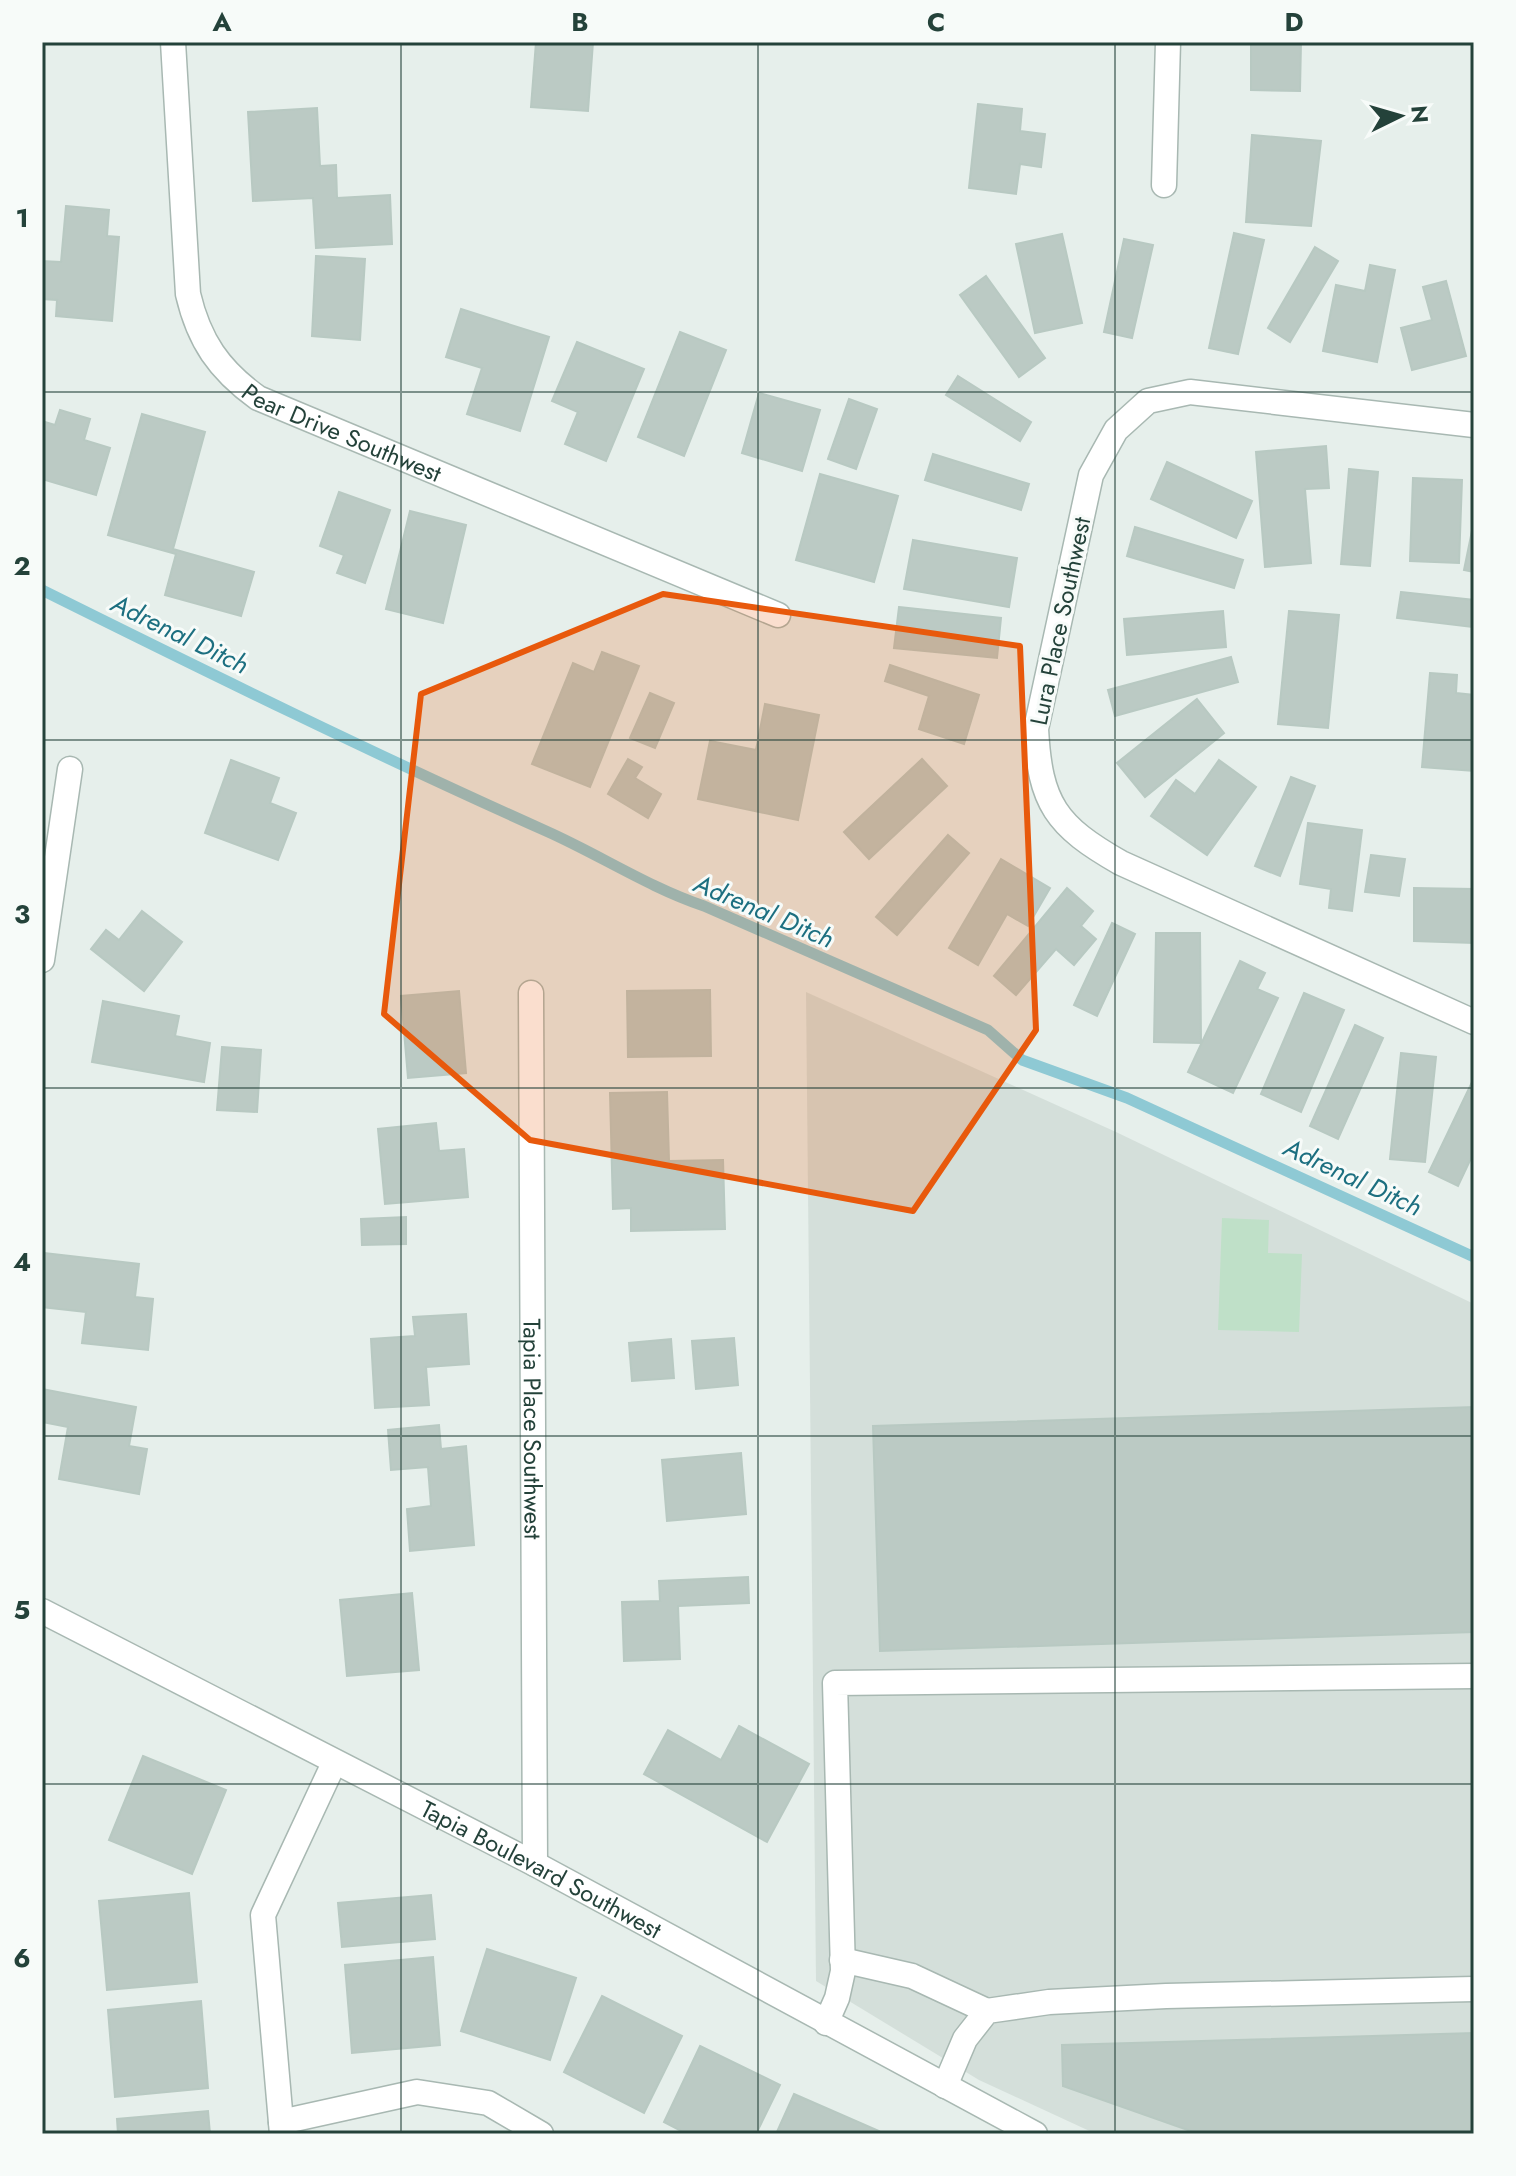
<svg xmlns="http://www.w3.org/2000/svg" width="1516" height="2176" font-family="Jost,sans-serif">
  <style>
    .built { fill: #d4dfda }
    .green { fill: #bfe0c8 }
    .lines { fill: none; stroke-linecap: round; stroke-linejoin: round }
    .stream { stroke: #8ec9d4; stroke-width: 11 }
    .building { fill: #bbcac4; stroke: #b8c9c2; stroke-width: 2 }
    .minor-casing { stroke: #a8b8b2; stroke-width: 27 }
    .minor { stroke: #fff; stroke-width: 24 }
    .marked { fill: #e8590c; fill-opacity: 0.2; stroke: #e8590c; stroke-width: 6; stroke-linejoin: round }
    .grid { fill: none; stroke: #24423a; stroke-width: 2; stroke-opacity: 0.55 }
    .labels { text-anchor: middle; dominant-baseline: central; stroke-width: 6; stroke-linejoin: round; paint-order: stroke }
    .street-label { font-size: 24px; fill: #24423a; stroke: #f7fbf9 }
    .water-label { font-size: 26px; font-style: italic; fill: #1c6f80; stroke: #f7fbf9 }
    .neatline { fill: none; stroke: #24423a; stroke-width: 3 }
    .grid-label { font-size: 26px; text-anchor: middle; font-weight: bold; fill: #24423a }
  </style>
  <rect width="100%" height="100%" fill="#e6efeb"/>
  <path class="built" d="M806 992 1116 1132 1474 1304V2134H1096L979 2080 816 1981Z"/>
  <path class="green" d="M1222 1218 1269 1220 1268 1253 1302 1254 1299 1332 1218 1330Z"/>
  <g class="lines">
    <path class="stream" d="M42 590C209 673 376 755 546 831 600 855 648 887 704 906L988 1030 1022 1060 1127 1098 1474 1257"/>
  </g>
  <g class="building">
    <path d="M536 42H593L588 111 531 107Z"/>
    <path d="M1251 42H1301L1300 91 1251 90Z"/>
    <path d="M978 104 1022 109 1020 131 1045 134 1041 167 1020 164 1016 194 969 188Z"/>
    <path d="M317 108 320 166 336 165 337 198 390 195 392 244 316 248 313 198 253 201 248 112Z"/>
    <path d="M1252 135 1321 141 1311 226 1246 222Z"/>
    <path d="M66 206 109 210 107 236 119 237 112 321 56 316 57 300 42 299V261L61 262Z"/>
    <path d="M1234 233 1264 240 1238 354 1209 348Z"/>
    <path d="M1062 234 1082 323 1035 333 1016 244Z"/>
    <path d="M1124 239 1153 245 1132 338 1104 332Z"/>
    <path d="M1315 247 1338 261 1290 342 1268 328Z"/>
    <path d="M316 256 365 259 360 340 312 336Z"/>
    <path d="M1370 265 1395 270 1377 362 1323 351 1336 285 1365 291Z"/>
    <path d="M986 276 1045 358 1019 377 960 295Z"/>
    <path d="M1446 281 1466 356 1412 370 1401 328 1432 320 1423 287Z"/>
    <path d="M461 309 549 337 520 431 467 414 482 368 446 357Z"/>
    <path d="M680 332 726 350 684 456 638 437Z"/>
    <path d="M577 342 644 369 606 461 565 444 578 412 552 401Z"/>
    <path d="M958 376 1031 422 1020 441 946 395Z"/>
    <path d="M759 393 820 410 802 471 742 453Z"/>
    <path d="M849 399 877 409 856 469 828 459Z"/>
    <path d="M60 410 90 419 84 440 110 448 96 495 42 479V421L55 425Z"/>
    <path d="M142 414 205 432 173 549 254 572 241 616 165 595 176 554 108 535Z"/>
    <path d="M1326 446 1329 488 1305 489 1311 563 1265 567 1256 452Z"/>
    <path d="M933 454 1029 484 1021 510 925 480Z"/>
    <path d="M1167 462 1252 501 1236 538 1151 499Z"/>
    <path d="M1349 469 1378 472 1370 566 1341 564Z"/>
    <path d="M820 474 898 496 874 582 796 560Z"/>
    <path d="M1413 478 1462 480 1459 563 1410 561Z"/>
    <path d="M339 492 390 510 365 583 337 573 344 555 320 546Z"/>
    <path d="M410 511 466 525 443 623 386 609Z"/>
    <path d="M1474 521V572L1464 570Z"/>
    <path d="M1135 527 1243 560 1234 588 1127 556Z"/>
    <path d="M913 540 1017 558 1009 607 904 589Z"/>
    <path d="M1401 592 1474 600 1472 627 1397 618Z"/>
    <path d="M899 607 1001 618 997 658 894 648Z"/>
    <path d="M1223 611 1226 647 1127 655 1124 619Z"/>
    <path d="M1289 611 1339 615 1328 728 1278 724Z"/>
    <path d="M602 652 639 666 590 787 532 764 573 663 594 672Z"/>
    <path d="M1231 657 1238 682 1115 716 1108 690Z"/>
    <path d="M890 665 979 695 964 744 919 729 929 696 885 681Z"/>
    <path d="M1430 673 1457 675 1456 693 1474 695V771L1422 767Z"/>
    <path d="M650 693 674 703 655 748 630 738Z"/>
    <path d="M1197 699 1224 733 1145 797 1117 763Z"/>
    <path d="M765 704 819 715 798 820 698 799 710 741 756 750Z"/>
    <path d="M628 759 642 767 635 778 661 794 648 818 608 794Z"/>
    <path d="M922 759 947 786 869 859 844 832Z"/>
    <path d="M231 760 279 778 270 803 296 813 278 860 205 833Z"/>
    <path d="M1219 760 1256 787 1207 855 1151 816 1176 780 1195 794Z"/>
    <path d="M1291 777 1315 786 1280 876 1255 866Z"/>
    <path d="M1308 823 1362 830 1352 911 1329 908 1331 889 1300 884Z"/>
    <path d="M948 835 969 853 897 935 876 917Z"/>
    <path d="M1371 855 1405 859 1399 896 1365 892Z"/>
    <path d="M1001 859 1050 888 1028 926 1007 914 978 965 949 948Z"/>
    <path d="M1067 888 1093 911 1081 926 1096 939 1074 965 1056 949 1016 995 994 976Z"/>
    <path d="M1414 888 1474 889V943L1414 941Z"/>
    <path d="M142 911 182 942 144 991 91 949 106 930 119 940Z"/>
    <path d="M1112 923 1135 934 1097 1016 1074 1005Z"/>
    <path d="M1156 933H1200L1201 1043 1154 1042Z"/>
    <path d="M1240 961 1265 973 1257 989 1278 998 1233 1093 1188 1072Z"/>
    <path d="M710 990 711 1056 628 1057 627 991Z"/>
    <path d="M459 991 466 1073 408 1078 401 996Z"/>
    <path d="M1304 993 1344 1010 1301 1112 1261 1094Z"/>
    <path d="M103 1001 179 1016 175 1036 210 1043 204 1082 92 1062Z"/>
    <path d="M1355 1025 1383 1038 1338 1139 1310 1126Z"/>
    <path d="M222 1047 261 1050 257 1112 217 1110Z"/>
    <path d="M1401 1053 1436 1057 1425 1162 1390 1159Z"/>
    <path d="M1474 1078V1152L1458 1186 1429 1172Z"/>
    <path d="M667 1092 669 1161 723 1160 725 1229 631 1231V1208L613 1209 610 1093Z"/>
    <path d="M436 1123 439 1151 464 1149 468 1197 385 1204 378 1129Z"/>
    <path d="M406 1217V1244L362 1245 361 1219Z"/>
    <path d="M44 1253 139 1264 135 1297 153 1299 148 1350 82 1343 86 1312 42 1307Z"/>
    <path d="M466 1314 469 1364 426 1367 429 1405 375 1408 371 1339 415 1336 413 1317Z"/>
    <path d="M734 1338 738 1385 696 1389 692 1341Z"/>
    <path d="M671 1339 674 1378 632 1381 629 1343Z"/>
    <path d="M42 1389 136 1407 129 1446 147 1449 139 1494 59 1479 68 1427 42 1422Z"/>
    <path d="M1474 1407V1632L880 1651 873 1426Z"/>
    <path d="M439 1425 441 1449 466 1446 474 1545 410 1551 407 1509 431 1506 428 1467 391 1470 388 1430Z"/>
    <path d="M741 1453 746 1514 667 1521 662 1460Z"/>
    <path d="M748 1577 749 1603 678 1606 680 1659 624 1661 622 1602 660 1601 659 1581Z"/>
    <path d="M412 1593 419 1670 347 1676 340 1600Z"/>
    <path d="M739 1726 809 1764 767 1842 644 1774 668 1730 721 1760Z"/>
    <path d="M143 1756 226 1790 192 1874 109 1840Z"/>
    <path d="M189 1893 197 1982 107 1990 99 1901Z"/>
    <path d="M431 1895 435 1939 342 1947 338 1903Z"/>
    <path d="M487 1949 576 1978 550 2060 461 2031Z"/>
    <path d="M433 1957 440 2045 352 2053 345 1965Z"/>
    <path d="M602 1996 682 2036 644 2113 564 2072Z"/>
    <path d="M201 2001 208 2088 115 2097 108 2010Z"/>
    <path d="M1474 2033V2134H1199L1063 2086 1062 2045Z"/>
    <path d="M700 2046 780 2085 756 2134H687L664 2122Z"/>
    <path d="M794 2094 879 2131 878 2134H776Z"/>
    <path d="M208 2111 210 2134H118L117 2119Z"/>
  </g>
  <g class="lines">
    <g class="minor-casing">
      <g id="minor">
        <path id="s1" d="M173 42 188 294C199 341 219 370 258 398L778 615"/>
        <path d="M1164 185 1168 42"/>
        <path d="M1474 425 1190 392 1148 401 1116 430 1091 475 1036 729C1040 804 1056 826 1121 863L1474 1022"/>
        <path d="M42 960 70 769"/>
        <path id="s2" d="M531 993 535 1864"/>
        <path id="s3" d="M42 1611 535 1864 1035 2134"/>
        <path d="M842 1960 912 1976 987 2011"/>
        <path d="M826 2023 837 1998 843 1971 835 1683 1474 1676"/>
        <path d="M945 2086 965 2039 987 2011 1049 2002 1166 1996 1474 1989"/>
        <path d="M281 2122 417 2092 488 2103 541 2134"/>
        <path d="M282 2134 263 1915 334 1763"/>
      </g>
    </g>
    <use href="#minor" class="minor"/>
  </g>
  <path class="marked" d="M663 594 1020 646 1036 1030 913 1211 530 1140 384 1014 421 694Z"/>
  <path class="grid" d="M401 42V2134M758 42V2134M1115 42V2134M42 392H1474M42 740H1474M42 1088H1474M42 1436H1474M42 1784H1474"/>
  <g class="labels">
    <g class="street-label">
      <text stroke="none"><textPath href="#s1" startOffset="472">Pear Drive Southwest</textPath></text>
      <text transform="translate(1060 621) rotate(-78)">Lura Place Southwest</text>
      <text stroke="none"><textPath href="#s2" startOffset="436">Tapia Place Southwest</textPath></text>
      <text stroke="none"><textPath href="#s3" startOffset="562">Tapia Boulevard Southwest</textPath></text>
    </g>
    <g class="water-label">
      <text transform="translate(180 634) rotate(26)">Adrenal Ditch</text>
      <text transform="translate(764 911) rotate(23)">Adrenal Ditch</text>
      <text transform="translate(1353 1177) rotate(25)">Adrenal Ditch</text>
    </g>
  </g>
  <rect width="1516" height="2176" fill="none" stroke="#f7fbf9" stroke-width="88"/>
  <g transform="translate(1400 116) rotate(85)" stroke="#f7fbf9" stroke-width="6" paint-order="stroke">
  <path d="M0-6L14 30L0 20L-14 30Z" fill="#24423a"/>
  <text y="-12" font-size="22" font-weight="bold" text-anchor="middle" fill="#24423a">N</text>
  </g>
  <rect x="44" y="44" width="1428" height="2088" class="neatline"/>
  <g class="grid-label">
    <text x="222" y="31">A</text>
    <text x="580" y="31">B</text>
    <text x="936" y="31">C</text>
    <text x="1294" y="31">D</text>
    <text x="22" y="227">1</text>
    <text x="22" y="575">2</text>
    <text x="22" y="923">3</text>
    <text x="22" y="1271">4</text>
    <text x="22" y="1619">5</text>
    <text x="22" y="1967">6</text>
  </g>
</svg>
